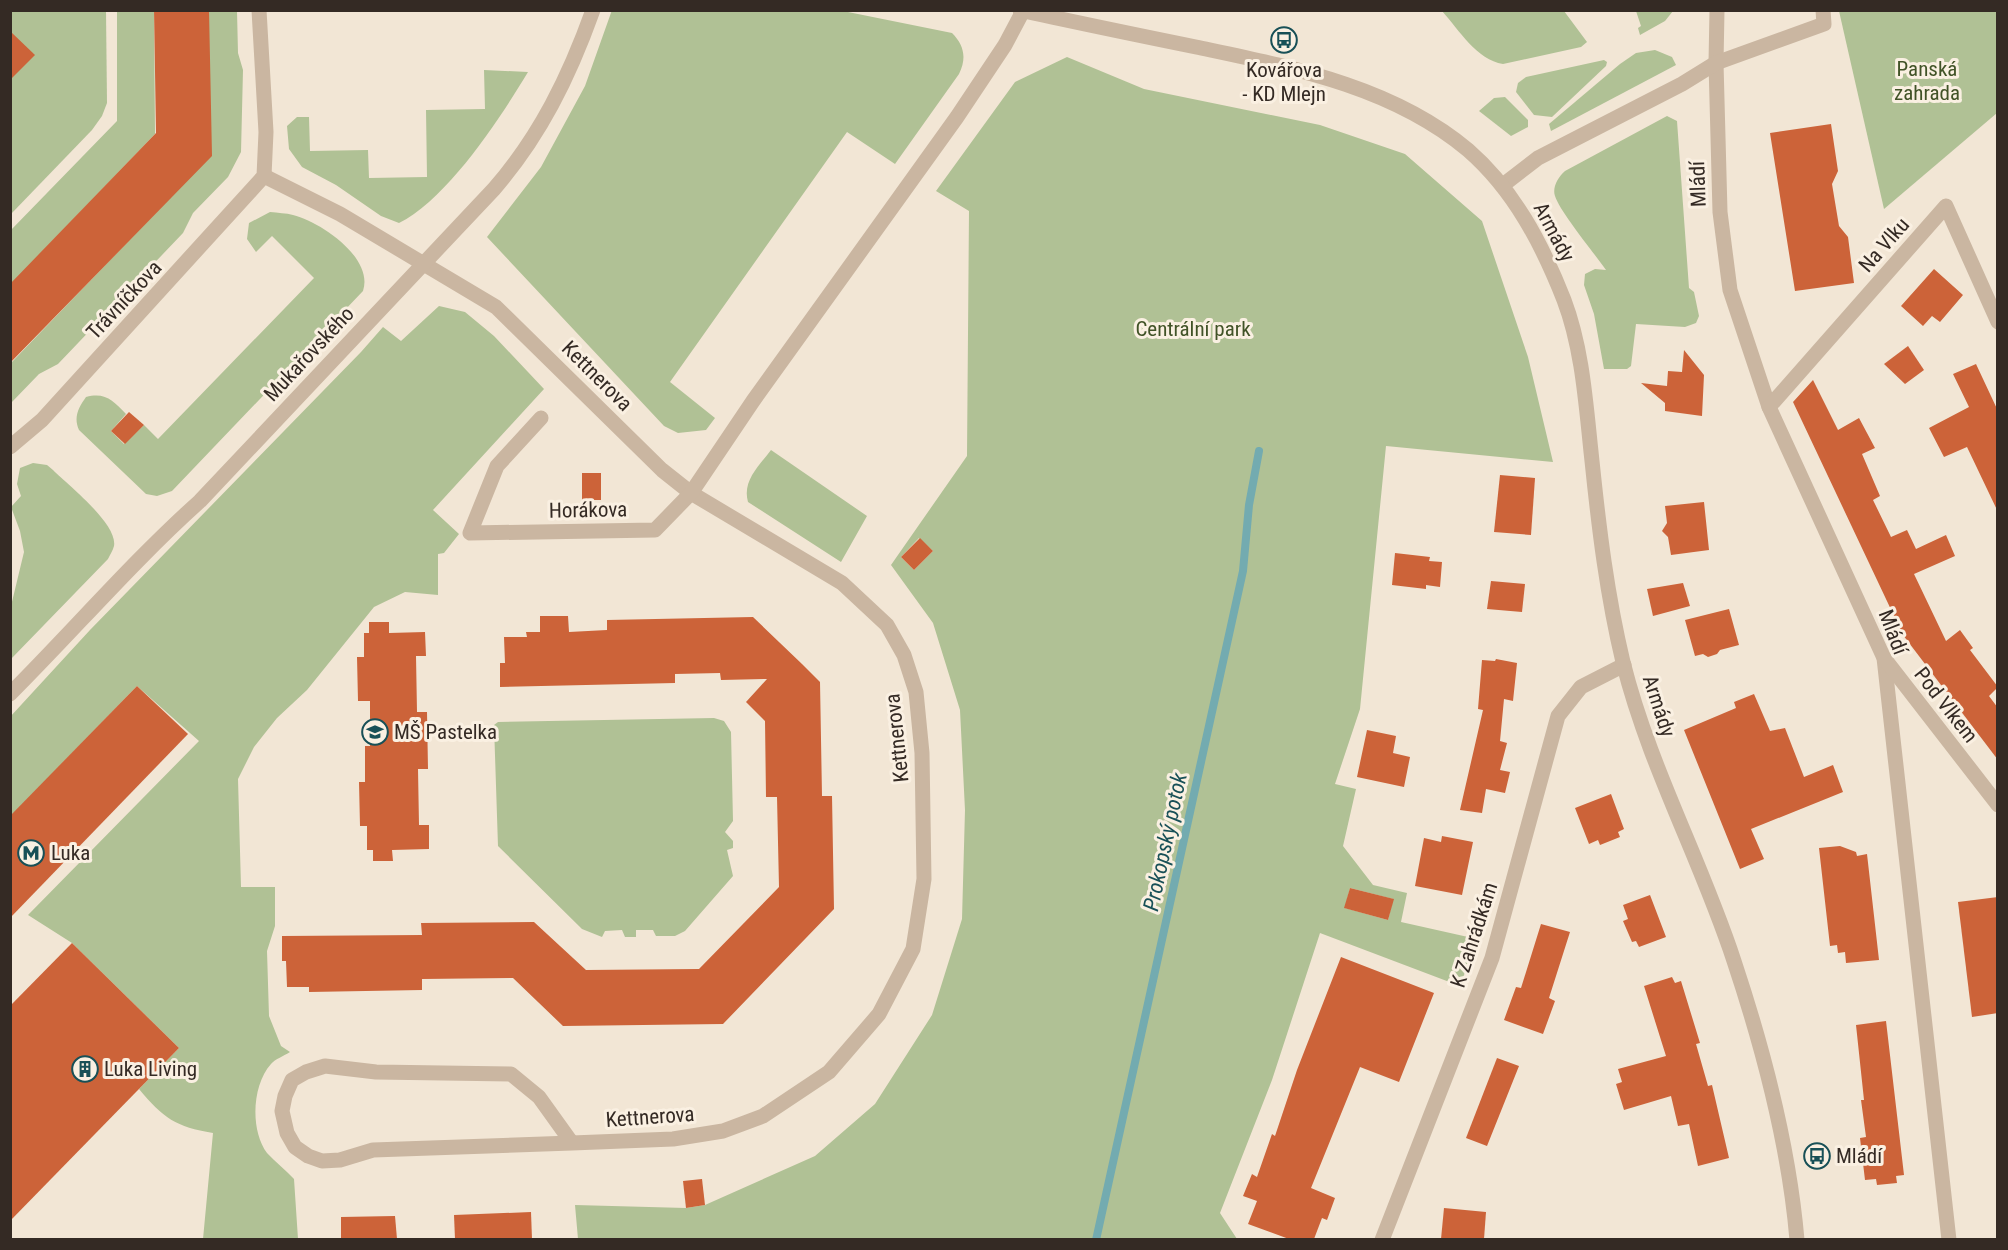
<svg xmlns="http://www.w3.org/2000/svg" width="2008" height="1250" font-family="'Roboto Condensed',sans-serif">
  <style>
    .green { fill: #b0c195; fill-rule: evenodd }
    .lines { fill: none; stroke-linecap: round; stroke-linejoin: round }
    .stream { stroke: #73abb0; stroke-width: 8 }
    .building { fill: #cc6339 }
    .minor { stroke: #cab6a1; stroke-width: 15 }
    .tertiary { stroke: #cab6a1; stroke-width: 15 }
    .labels { text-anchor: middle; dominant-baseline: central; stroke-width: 6; stroke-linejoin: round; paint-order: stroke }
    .park-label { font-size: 21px; fill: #415327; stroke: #faf0e2 }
    .poi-label { font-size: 21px; fill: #342a24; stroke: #faf0e2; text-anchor: start }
    .street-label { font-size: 21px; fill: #342a24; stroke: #faf0e2 }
    .water-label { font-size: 22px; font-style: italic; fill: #185057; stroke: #faf0e2 }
  </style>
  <rect width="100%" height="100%" fill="#f2e6d5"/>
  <g class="green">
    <path d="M612 10 843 11 952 33C964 45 967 58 959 74L895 164 847 132 670 382 715 418 706 430 678 433 664 426 487 237 541 167 585 86Z"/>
    <path d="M11 11H106L107 103 102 116 92 130 11 214Z"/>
    <path d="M117 11H154L155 134 11 284V230L117 121Z"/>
    <path d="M209 11H237L238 53 243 70 241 152 228 177 193 213 183 233 58 364 39 374 11 403V363L195 172Z"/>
    <path d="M1442 11H1564L1587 42 1581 47 1503 64C1477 60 1459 30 1442 11Z"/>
    <path d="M1636 11V10L1673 11 1665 21 1640 35 1638 28 1641 26Z"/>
    <path d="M1839 11H1997V113L1884 209Z"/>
    <path d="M1655 50 1672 57 1676 65 1551 131 1549 124 1620 64 1636 53Z"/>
    <path d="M1067 57 1144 89 1320 125 1405 154 1482 221 1528 357 1553 462 1386 446 1360 709 1335 784 1356 789 1343 846 1373 885 1407 893 1401 922 1477 939 1460 986 1320 933 1272 1080 1220 1213 1237 1239H578L575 1205 686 1208 705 1205 815 1156 875 1104 932 1015 962 919 965 810 960 710 933 623 891 565 967 456 969 211 936 191 1015 82ZM919 538 933 551 914 570 901 557ZM1350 888 1393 899 1388 920 1345 908Z"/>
    <path d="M1604 60 1607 62 1606 66 1552 117 1534 115 1516 92 1518 83 1526 77Z"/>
    <path d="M484 70 528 72C499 120 448 198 399 223L381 216 336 185 302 167 289 149 287 126 297 117H309L310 151 368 150 369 178 427 177 426 110 485 109Z"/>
    <path d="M1505 97 1528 120V127L1511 136 1479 111 1494 98Z"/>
    <path d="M1667 116 1677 121 1689 288 1694 292 1699 316 1696 323 1685 327 1636 324 1631 366 1627 369H1604L1594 314 1584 285 1585 274 1595 269 1606 270C1595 254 1560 212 1555 196 1552 188 1558 177 1565 171Z"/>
    <path d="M270 212C278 213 286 213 293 215 321 222 374 258 363 291L172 491 157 496 146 494 79 430C73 417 79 407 86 397 106 392 113 401 126 414L111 431 124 444 144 425 158 439 314 278 272 236 256 252 247 239 249 223Z"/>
    <path d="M439 306 465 312 494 336 544 389 433 510 459 534 444 553 438 554V595L405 592 374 607 307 690 277 718 254 747 238 779 241 887H275V926L267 951 269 1016 281 1046 290 1052C284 1056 275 1059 271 1064 252 1085 250 1130 267 1153 275 1162 286 1170 294 1179L298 1239H203L213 1133C176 1127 163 1118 139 1089L179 1048 72 943 28 915 199 741 137 686 11 816 10 717 90 630 361 352 383 327 401 341Z"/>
    <path d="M771 450 867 516 841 562 748 502C742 481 759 466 771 450Z"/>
    <path d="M33 463 47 465 53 470C68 485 118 524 114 546 113 550 110 555 108 559L11 659V606L24 552 20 531 11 507 21 496 17 484 20 468Z"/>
    <path d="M714 718 724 721 731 732 733 821 725 832 733 841V848L727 850 733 876 685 931 675 936H656L653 930H636V937H625L622 930 605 931 602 937 582 929 498 846 494 725 498 722Z"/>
  </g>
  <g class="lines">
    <path class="stream" d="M1096 1240 1243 571 1249 505 1259 451"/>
  </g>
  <g class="building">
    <path d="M154 10H209L212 156 10 363V284L156 133Z"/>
    <path d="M10 31 35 55 10 80Z"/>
    <path d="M1831 124 1838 171 1832 184 1839 226 1848 237 1854 283 1795 291 1770 133Z"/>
    <path d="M1934 269 1963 295 1940 322 1932 316 1923 326 1901 306Z"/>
    <path d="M1908 346 1924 370 1905 384 1884 364Z"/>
    <path d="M1684 350 1704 375 1702 416 1665 411V403L1641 383 1667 386 1668 371 1682 372Z"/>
    <path d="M1976 364 1998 411V512L1967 447 1944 457 1929 428 1969 407 1953 374Z"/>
    <path d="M1813 380 1838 430 1859 418 1875 448 1862 454 1880 496 1873 500 1891 537 1907 530 1916 549 1946 535 1955 556 1914 574 1946 641 1960 630 1973 648 1970 650 1998 687 1989 696 1998 708V760L1903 635 1793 402Z"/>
    <path d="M129 412 144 425 125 444 111 431Z"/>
    <rect x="582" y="473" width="19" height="27"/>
    <path d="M1500 475 1535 478 1531 535 1494 532Z"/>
    <path d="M1704 502 1709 550 1671 555 1668 537 1662 531 1667 523 1665 506Z"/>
    <path d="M920 538 933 551 914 570 901 557Z"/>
    <path d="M1395 553 1430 557 1429 561 1442 562 1440 587 1426 585V589L1392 585Z"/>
    <path d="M1491 581 1525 584 1522 612 1487 609Z"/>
    <path d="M1683 583 1690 606 1653 616 1647 589Z"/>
    <path d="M1729 609 1739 645 1720 650 1717 654 1708 657 1703 654 1695 656 1685 620Z"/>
    <path d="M540 616H568L569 632 607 630V620L753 617 802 664 820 682 822 796H832L834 909 723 1024 563 1026 513 978 422 979V990L309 992V987H287L286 961H282V936L422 935 421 923 534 922 586 970 699 969 779 887 777 797H766L765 721 746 702 767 679 721 680 720 673 675 674V683L500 687V663H505L504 637H527L526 632H540Z"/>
    <path d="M369 622H389V633L425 632 426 656H416L417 712H427L428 769H418L419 825H429V849L392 850 393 861H373V850H367V826H360L359 782H365V746H370V701H358L357 657H364V633H369Z"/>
    <path d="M1496 659 1517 663 1513 701 1504 699 1500 741 1507 743 1500 770 1510 772 1505 793 1486 789 1482 813 1460 810 1483 710 1478 709 1482 660 1495 661Z"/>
    <path d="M137 686 188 734 10 918V816Z"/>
    <path d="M1754 694 1770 731 1785 728 1804 777 1833 765 1843 792 1751 829 1764 859 1740 869 1684 730 1736 708 1734 702Z"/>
    <path d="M1367 730 1396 736 1393 753 1410 757 1404 787 1357 777Z"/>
    <path d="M1611 794 1624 829 1618 832 1620 837 1600 845 1598 840 1589 844 1575 808Z"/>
    <path d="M1442 836 1473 842 1462 895 1415 886 1424 838 1441 842Z"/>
    <path d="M1840 846 1856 852 1857 856 1867 854 1879 960 1846 963 1845 952 1838 953 1837 945 1830 946 1819 848Z"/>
    <path d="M1350 888 1394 899 1388 920 1344 908Z"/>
    <path d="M1650 895 1666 937 1639 947 1636 941 1632 942 1623 921 1628 919 1623 905Z"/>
    <path d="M1998 897V1013L1972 1017 1958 902Z"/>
    <path d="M1541 924 1570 932 1549 998 1555 1001 1543 1034 1504 1020 1516 987 1521 988Z"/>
    <path d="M72 943 179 1048 10 1221V1006Z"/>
    <path d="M1341 957 1434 993 1399 1082 1360 1067 1311 1188 1335 1198 1327 1220 1322 1218 1314 1239H1289L1248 1224 1257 1201 1243 1196 1252 1174 1257 1177 1272 1134 1275 1136 1297 1070Z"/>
    <path d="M1672 977 1675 983 1681 981 1700 1043 1696 1044 1708 1086 1712 1085 1729 1158 1698 1166 1689 1124 1678 1126 1671 1096 1624 1110 1616 1084 1622 1082 1618 1069 1666 1056 1644 986Z"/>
    <path d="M1886 1021 1904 1175 1896 1176 1897 1183 1877 1185 1876 1179 1865 1180 1860 1138 1866 1137 1861 1100H1864L1856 1025Z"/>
    <path d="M1497 1058 1519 1066 1487 1146 1466 1138Z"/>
    <path d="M702 1179 705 1205 686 1208 683 1181Z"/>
    <path d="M1444 1208 1486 1212 1484 1239H1441Z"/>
    <path d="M531 1212 532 1239H455L454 1215Z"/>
    <path d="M395 1216 397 1239H341V1217Z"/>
  </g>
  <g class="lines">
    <g class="minor">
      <path d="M1717 10 1716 63 1720 212 1730 290 1769 407 1884 658 1949 1240"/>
      <path d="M264 176 340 214 496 307 662 470 691 493 842 583 887 625 904 655 916 692 922 753 924 879 913 949 879 1014 829 1072 763 1116 723 1131 673 1139 572 1143 373 1150 340 1160 322 1161 308 1156 295 1147 287 1133 282 1111 285 1096 292 1080 306 1072 325 1066 376 1072 511 1074 539 1097 572 1143"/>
      <path d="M1503 185 1538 158 1682 84 1716 63 1824 24 1823 10"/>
      <path d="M1769 407 1946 206 1998 322"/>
      <path d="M541 418 497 466 470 533 655 530 691 493 753 401 957 117 1005 45 1023 11"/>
      <path d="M10 447 42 420 264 176 266 132 259 10"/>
      <path d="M1884 658 1998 805"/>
      <path d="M1382 1240 1492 958 1558 716 1581 687 1624 665"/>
    </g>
    <g class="tertiary">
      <path d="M1020 10C1078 23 1137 35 1196 47 1290 67 1392 86 1468 150 1514 190 1542 244 1564 300 1583 350 1586 407 1592 461 1599 529 1607 595 1623 662 1649 766 1701 860 1734 961 1764 1051 1789 1146 1797 1240"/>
      <path d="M10 694C74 630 133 561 200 501L494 189C540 136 569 77 593 10"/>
    </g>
  </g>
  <defs>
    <g id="bus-ring" transform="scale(1.35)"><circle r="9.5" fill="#faf0e2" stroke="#185057" stroke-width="1.5"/><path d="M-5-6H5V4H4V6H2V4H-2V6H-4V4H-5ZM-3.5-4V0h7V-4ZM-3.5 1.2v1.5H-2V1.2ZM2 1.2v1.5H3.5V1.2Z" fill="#185057"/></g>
    <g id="school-ring" transform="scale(1.35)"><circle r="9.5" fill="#faf0e2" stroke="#185057" stroke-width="1.5"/><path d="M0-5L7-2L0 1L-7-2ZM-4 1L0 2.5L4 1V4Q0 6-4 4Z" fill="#185057"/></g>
    <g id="metro-ring" transform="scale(1.35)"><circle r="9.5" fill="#faf0e2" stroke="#185057" stroke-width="1.5"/><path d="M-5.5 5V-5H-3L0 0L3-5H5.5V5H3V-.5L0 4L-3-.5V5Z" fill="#185057"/></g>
    <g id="building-ring" transform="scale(1.35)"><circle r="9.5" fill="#faf0e2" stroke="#185057" stroke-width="1.5"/><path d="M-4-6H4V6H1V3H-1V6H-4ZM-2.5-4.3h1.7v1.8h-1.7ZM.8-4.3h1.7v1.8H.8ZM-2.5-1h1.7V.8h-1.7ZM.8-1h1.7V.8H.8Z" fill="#185057"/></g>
  </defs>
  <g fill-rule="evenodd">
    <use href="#bus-ring" x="1284" y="40"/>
    <use href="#school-ring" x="375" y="732"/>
    <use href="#metro-ring" x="31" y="853"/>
    <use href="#building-ring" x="85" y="1069"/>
    <use href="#bus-ring" x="1817" y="1156"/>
  </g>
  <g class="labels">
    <g class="park-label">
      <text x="1927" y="69">Panská<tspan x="1927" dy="24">zahrada</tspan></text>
      <text x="1193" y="329">Centrální park</text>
    </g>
    <g class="poi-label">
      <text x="1284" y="70" text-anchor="middle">Kovářova<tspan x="1284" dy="24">- KD Mlejn</tspan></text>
      <text x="394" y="732">MŠ Pastelka</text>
      <text x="51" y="853">Luka</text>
      <text x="104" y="1069">Luka Living</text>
      <text x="1836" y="1156">Mládí</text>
    </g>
    <g class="street-label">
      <text transform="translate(1698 184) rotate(-92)">Mládí</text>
      <text transform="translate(1554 232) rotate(62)">Armády</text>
      <text transform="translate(1884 245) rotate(-49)">Na Vlku</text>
      <text transform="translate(124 300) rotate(-47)">Trávníčkova</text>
      <text transform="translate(309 354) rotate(-47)">Mukařovského</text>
      <text transform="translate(597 376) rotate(45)">Kettnerova</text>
      <text transform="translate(588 510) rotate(-1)">Horákova</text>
      <text transform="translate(1893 632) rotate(69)">Mládí</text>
      <text transform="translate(1946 705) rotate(52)">Pod Vlkem</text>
      <text transform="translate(1659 706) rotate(72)">Armády</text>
      <text transform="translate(897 738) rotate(-96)">Kettnerova</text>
      <text transform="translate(1474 935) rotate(-72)">K Zahrádkám</text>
      <text transform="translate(650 1117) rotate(-4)">Kettnerova</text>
    </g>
    <g class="water-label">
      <text transform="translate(1165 842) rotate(-78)">Prokopský potok</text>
    </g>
  </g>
  <rect width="2008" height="1250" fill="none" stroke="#342a24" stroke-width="24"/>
</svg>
